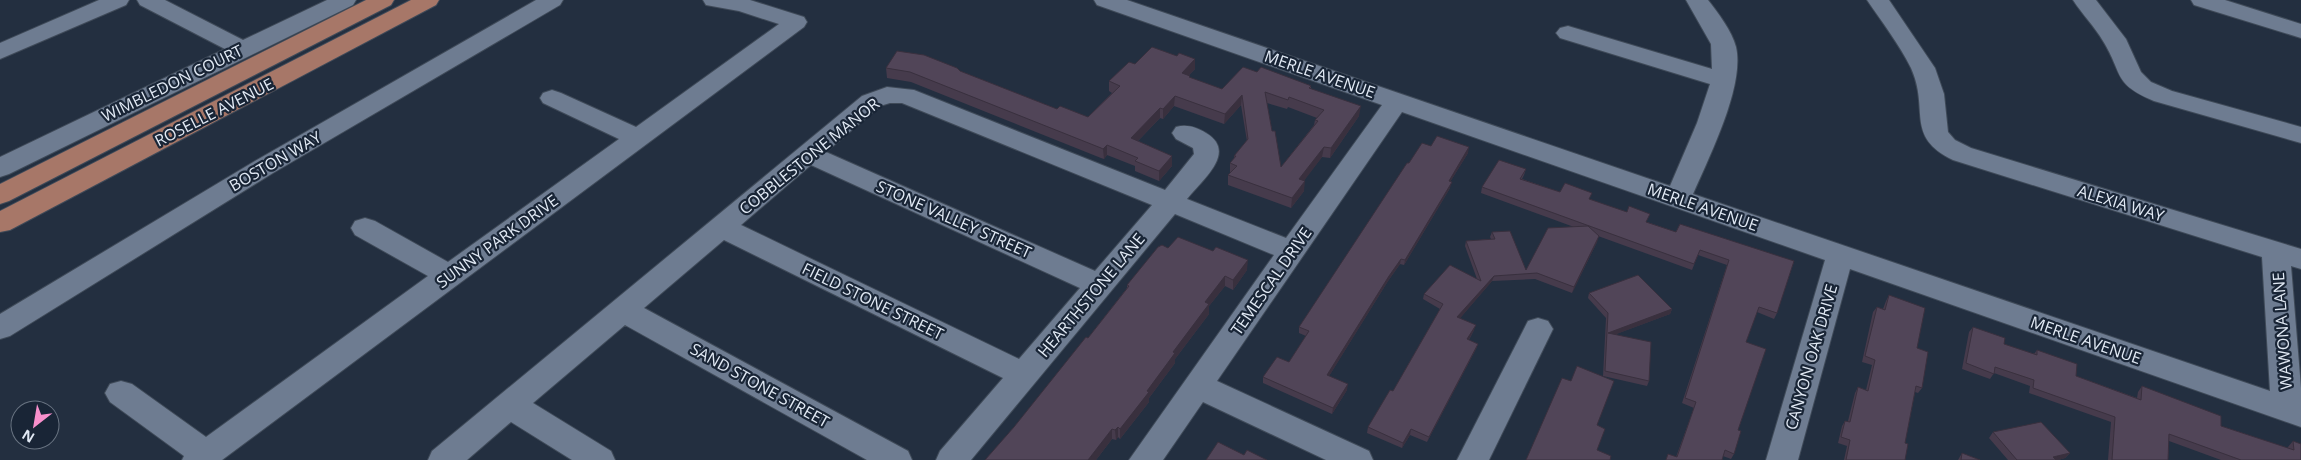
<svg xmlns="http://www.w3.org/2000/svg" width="2301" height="460" font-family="'Open Sans',sans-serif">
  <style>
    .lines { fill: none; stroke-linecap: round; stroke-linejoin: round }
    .minor-casing { stroke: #3f4a58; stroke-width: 2 }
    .major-casing { stroke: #3f4a58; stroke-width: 2 }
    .minor { fill: #6e7c91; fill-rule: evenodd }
    .major { fill: #a77768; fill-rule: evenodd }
    .wall { fill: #463b4c; fill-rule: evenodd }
    .shaded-wall { fill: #39303e }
    .building { fill: #514558; stroke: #39303e; fill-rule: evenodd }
    .labels { text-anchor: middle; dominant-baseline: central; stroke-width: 4.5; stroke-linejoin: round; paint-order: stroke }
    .street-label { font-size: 16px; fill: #e2eaf5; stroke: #192536 }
  </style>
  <rect width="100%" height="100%" fill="#232f40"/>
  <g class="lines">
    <g class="minor-casing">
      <g id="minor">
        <path d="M99 0H129L126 5 0 59V43Z"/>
        <path d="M137 0H165L243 40 327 0H356L353 5 9 174 0 177V157L225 49 140 5Z"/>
        <path d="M536 0H563L560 5 273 173 10 336 0 339V314L255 161Z"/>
        <path d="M703 0H750L804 17 807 22 804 27 222 460H182L184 456 110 402 105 393 110 384 121 381 132 384 206 437 428 276 355 235 351 228 355 221 365 218 375 221 448 262 619 139 543 103 540 98 543 93 552 90 561 93 636 127 779 24 739 11 706 5Z"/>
        <path d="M1094 0H1127L1670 186 1697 123 1710 84 1560 38 1556 33 1560 28 1568 26 1712 69 1711 44 1686 0H1708C1718 13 1732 31 1736 47 1745 86 1709 157 1693 194L2270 391 2262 257 1953 160C1904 136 1930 110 1911 68 1899 44 1882 22 1867 0H1889L1935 68 1944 94 1948 132 1955 140 1971 148 2301 249V269L2291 266 2301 388V427L1850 269 1798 460H1766L1825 260 1402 112 1217 381 1369 451 1373 460H1326L1203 402 1163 460H1129L1274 255 1175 214 971 460H936L940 451 1003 378 724 240 644 308 908 451 912 460H867L625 325 533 403 611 451 615 460H572L511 422 467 460H428L432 451 862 96 887 87 914 90 1165 190 1194 154 1193 148 1176 139 1172 133 1176 127C1187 124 1196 127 1206 133 1238 152 1202 180 1187 199L1286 238 1382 105 1097 5ZM890 103H902L1152 205 1095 271 826 152 880 106ZM811 165 1080 288 1019 359 741 225Z"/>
        <path d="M2073 0H2096L2126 39 2141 72 2151 82 2172 91 2301 127V143L2154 101C2112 83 2124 75 2103 41 2095 27 2082 14 2073 0Z"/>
        <path d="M2191 0H2225L2301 24V38L2194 5Z"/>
        <path d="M1538 318 1548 321 1553 329 1489 460H1457L1528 321Z"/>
      </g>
    </g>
    <g class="major-casing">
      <g id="major">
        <path d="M366 0H394L391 5 9 201 0 204V184Z"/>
        <path d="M411 0H439L436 5 10 230 0 232V211Z"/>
      </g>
    </g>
    <use href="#minor" class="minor"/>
    <use href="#major" class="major"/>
  </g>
  <g class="wall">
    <path d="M1135 64 1195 69 1189 75 1190 78 1222 89 1257 72 1311 86V89L1359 116 1330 158 1322 157 1304 180V191L1291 208 1228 185V175L1230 173V163L1234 159V156L1247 141 1241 105 1224 124 1174 106 1163 119 1160 118 1138 141 1172 156V166L1159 181 1135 171V166L1107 155 1104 159 1101 158 911 82 887 78 886 68 960 71 1057 109 1088 117 1112 93 1109 91V81ZM1267 103 1287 109 1288 107 1317 118 1315 120 1314 125 1281 167 1272 131Z"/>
    <path d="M1468 153 1450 182V188L1404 265 1400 264 1388 281 1329 376 1347 390 1332 414 1263 383V377L1289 362 1306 336 1299 333V327L1409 163Z"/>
    <path d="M1526 169 1524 175 1522 179 1560 192 1590 199 1647 222 1676 232 1794 261 1777 313 1774 319 1757 312 1746 342 1738 430 1734 454 1731 459 1723 456 1722 460H1666L1668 454 1676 457 1694 408 1682 403 1727 265 1698 255 1692 270 1598 236 1597 242 1572 293 1535 279 1492 281 1460 318 1474 330 1469 340 1478 344 1476 349 1427 442 1410 435 1402 448 1367 433 1368 427 1393 391 1440 309 1423 299 1424 294 1477 279 1465 246 1466 241 1491 239 1490 237 1492 232 1526 270 1574 227 1481 193 1482 187Z"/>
    <path d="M1168 248 1213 251 1247 270 1233 290 1225 286 1209 306V314L1175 359V363L1149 398V402L1120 439 1118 437 1116 440 1112 439 1096 460H985L1014 427 1088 338 1127 288V285Z"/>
    <path d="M1589 293 1672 309 1670 314 1616 334 1649 381 1647 386 1603 376 1606 318 1588 298Z"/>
    <path d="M1889 295 1917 348 1922 388 1918 393 1915 392 1905 443V460H1844L1847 446 1838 443 1842 426 1845 421H1848L1855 393 1858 387 1866 390 1872 365 1862 362 1873 312 1877 307 1883 309 1886 301Z"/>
    <path d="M1973 327 2004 344 2034 354 2037 350 2076 376 2137 398 2138 392 2142 386 2221 426 2288 448V447L2293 441 2301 460H2221L2169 441 2168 460H2108L2111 422 2029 393 2030 386 1994 373 1990 379 1962 369 1969 332Z"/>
    <path d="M1993 432 2070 453 2065 458 2058 460H2008L1989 438Z"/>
    <path d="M1962 453 1980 460H1958Z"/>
  </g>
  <g class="shaded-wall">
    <path d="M1195 59V69L1182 82V73Z"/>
    <path d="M1242 95 1241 105 1224 124 1225 114Z"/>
    <path d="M1175 96 1174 106 1163 119V109Z"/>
    <path d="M1361 106 1359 116 1330 158 1331 148Z"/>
    <path d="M1160 108V118L1131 148V138Z"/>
    <path d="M1107 145V155L1104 159 1103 149Z"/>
    <path d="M1324 147 1322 157 1298 189 1299 179Z"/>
    <path d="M1469 147 1468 153 1447 187 1449 181Z"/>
    <path d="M1172 156V166L1159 181V171Z"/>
    <path d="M1305 181 1304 191 1291 208 1292 198Z"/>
    <path d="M1452 182 1450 188 1404 265 1405 260Z"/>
    <path d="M1599 236 1597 242 1572 293 1574 287Z"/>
    <path d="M1401 259 1400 264 1388 281 1326 381 1327 375 1389 276Z"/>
    <path d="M1248 260 1247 270 1233 290V280Z"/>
    <path d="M1225 276V286L1209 306V314L1175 359V363L1149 398V402L1120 439V429L1147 391 1205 302Z"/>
    <path d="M1494 276 1492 281 1456 323 1457 317Z"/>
    <path d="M1672 309 1670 314 1606 338 1608 333Z"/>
    <path d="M1476 325 1474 330 1466 345 1467 339Z"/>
    <path d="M1478 344 1476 349 1427 442 1429 437Z"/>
    <path d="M1348 384 1347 390 1332 414 1333 408Z"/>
    <path d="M1118 427V437L1116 440 1115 430Z"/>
    <path d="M1112 429V439L1096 460H1088Z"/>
    <path d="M1411 429 1410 435 1402 448 1403 443Z"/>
    <path d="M2070 453 2065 458 2058 460H2050L2053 457Z"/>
  </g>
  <g class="building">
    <path d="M1152 47 1177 56 1179 53 1195 59 1182 73 1190 76 1189 77 1222 89 1243 67 1257 72 1261 67 1309 85 1311 86 1309 88 1361 106 1331 148 1324 147 1299 179 1305 181 1292 198 1228 175 1237 166 1230 163 1236 156H1234L1248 139 1242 95 1225 114 1175 96 1163 109 1160 108 1131 138 1172 156 1159 171 1135 161 1138 158 1107 145 1103 149 1101 148 910 72 886 68 897 51 924 55 957 68 960 71 1057 109 1060 106 1088 117 1120 86 1109 81 1129 62 1135 64ZM1265 92 1288 100 1289 97 1324 110 1315 120 1318 121 1281 167 1275 131H1272Z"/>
    <path d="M1437 136 1469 147 1449 181 1452 182 1405 260 1401 259 1389 276 1327 375 1348 384 1333 408 1263 377 1277 357 1289 362 1309 331 1299 327 1407 163H1409L1422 143 1431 146Z"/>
    <path d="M1499 160 1526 169 1520 179 1560 192 1565 183 1592 193 1589 199 1627 212 1629 206 1650 214 1646 222 1676 232 1680 224 1794 261 1777 313 1759 307 1746 342 1766 349 1738 430 1741 431 1734 454 1725 450 1722 460H1666L1668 454 1677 457 1696 402 1685 398 1729 260 1700 250 1694 264 1482 187Z"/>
    <path d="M1588 226 1599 236 1574 287 1537 273 1494 276 1457 317 1476 325 1467 339 1478 344 1429 437 1411 429 1403 443 1368 427 1390 390 1393 391 1443 304 1424 294 1450 265 1481 281 1466 241 1495 239 1492 232 1510 231 1526 270 1548 228Z"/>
    <path d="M1178 237 1213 251 1216 247 1248 260 1233 280 1225 276 1205 302 1209 304 1173 352 1175 353 1147 391 1149 392 1120 429 1118 427 1115 430 1112 429 1088 460H985L1014 427 1086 337 1088 338 1129 286 1127 285 1158 247 1162 245 1168 248Z"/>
    <path d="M1638 275 1672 309 1608 333 1651 342 1649 381 1605 371 1608 313 1589 293Z"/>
    <path d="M1889 295 1925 308 1917 348 1928 352 1922 388 1916 386 1905 443 1908 444 1905 460H1846L1850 440 1841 437 1845 421 1850 422 1858 387 1868 391 1875 360 1865 356 1877 307 1885 310Z"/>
    <path d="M1973 327 2005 338 2004 344 2037 355V350L2077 364 2076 376 2141 400 2142 386 2221 416V426L2294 450 2293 441 2301 444V460H2241L2169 434 2168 460H2112L2115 417 2033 388 2034 380 1995 367 1994 374 1966 363Z"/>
    <path d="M1577 366 1614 381 1597 425 1605 429 1597 450 1611 456 1610 460H1526L1562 378 1571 381Z"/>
    <path d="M2041 422 2070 453 2053 457 2056 460H2017L1993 432Z"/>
    <path d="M1218 442 1244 455 1247 450 1267 460H1206Z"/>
    <path d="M1962 453 1980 460H1961Z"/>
  </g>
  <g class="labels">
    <g class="street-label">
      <text transform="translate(1320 74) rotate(19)">MERLE AVENUE</text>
      <text transform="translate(172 83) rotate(-26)">WIMBLEDON COURT</text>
      <text transform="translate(214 112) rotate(-27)">ROSELLE AVENUE</text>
      <text transform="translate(809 156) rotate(-39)">COBBLESTONE MANOR</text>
      <text transform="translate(275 161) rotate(-30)">BOSTON WAY</text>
      <text transform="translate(2121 203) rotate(17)">ALEXIA WAY</text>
      <text transform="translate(1703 207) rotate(19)">MERLE AVENUE</text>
      <text transform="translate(954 219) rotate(24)">STONE VALLEY STREET</text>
      <text transform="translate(497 241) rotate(-36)">SUNNY PARK DRIVE</text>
      <text transform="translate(1271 281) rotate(-55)">TEMESCAL DRIVE</text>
      <text transform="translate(1091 295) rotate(-50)">HEARTHSTONE LANE</text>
      <text transform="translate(873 301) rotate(26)">FIELD STONE STREET</text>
      <text transform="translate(2282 331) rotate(-94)">WAWONA LANE</text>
      <text transform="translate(2086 340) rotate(19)">MERLE AVENUE</text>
      <text transform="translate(1811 357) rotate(-74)">CANYON OAK DRIVE</text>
      <text transform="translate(760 385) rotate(29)">SAND STONE STREET</text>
    </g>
  </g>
  <g transform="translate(35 425) rotate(211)"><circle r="24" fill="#192536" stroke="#697482"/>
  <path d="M0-4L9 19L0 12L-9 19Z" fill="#f890cc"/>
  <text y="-8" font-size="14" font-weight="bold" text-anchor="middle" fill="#e2eaf5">N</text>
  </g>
</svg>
